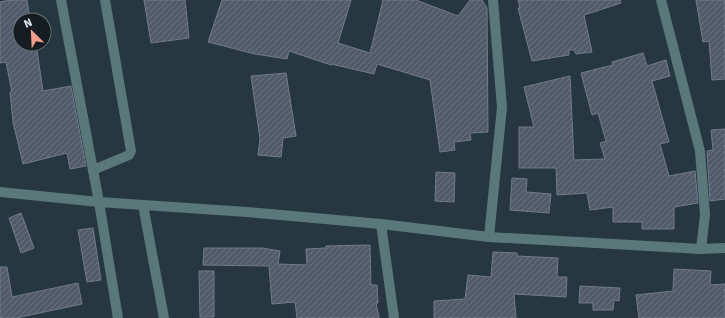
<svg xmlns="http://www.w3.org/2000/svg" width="725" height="318" font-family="Signika,sans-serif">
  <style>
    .building { fill: url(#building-hatch); stroke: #727b8c }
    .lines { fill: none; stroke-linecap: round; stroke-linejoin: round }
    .minor { stroke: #5a7879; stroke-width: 10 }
    .tertiary { stroke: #5a7879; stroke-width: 10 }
  </style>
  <defs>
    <pattern id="building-hatch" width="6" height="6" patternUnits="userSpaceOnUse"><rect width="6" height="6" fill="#525b6a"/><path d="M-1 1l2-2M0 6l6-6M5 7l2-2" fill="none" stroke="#6b7380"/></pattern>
  </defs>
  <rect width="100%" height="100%" fill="#263740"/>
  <g class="building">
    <path d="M11 0H27L30 20H20V44H36L43 91 71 86 86 166 70 169 67 153 23 164 13 122 10 92H12L6 62 0 63V2Z"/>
    <path d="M144 0H185L189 38 151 43Z"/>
    <path d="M222 0H351L338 43 370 53 383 0H416L458 16 470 0H482L487 8 488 132 470 133 471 140 454 142 455 150 440 152 430 80 377 64 374 74 331 64V65L289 51 287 59 255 54 208 42Z"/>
    <path d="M518 0H620L621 3 584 15 592 52 576 54 574 50H569V55L532 61 518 8H520Z"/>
    <path d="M696 0H725V79L712 80 709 41 703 42Z"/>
    <path d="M643 53 647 66 666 60 670 76 652 81 669 142 660 144 669 176 695 171 698 203 674 207V229H642V222H613V207L590 210 587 193 557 195 556 168H519V127H534L524 87 570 76 574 160 605 159 600 143 606 141 598 113 592 115 581 73 613 65 612 62Z"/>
    <path d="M286 73 296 136 283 138 281 157 258 155 260 139 251 76Z"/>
    <path d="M725 129V199L710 201 707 151 713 150 711 130Z"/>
    <path d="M436 172 455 173 454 202 435 201Z"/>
    <path d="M512 178 527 179 526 192 551 194 549 213 510 210Z"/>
    <path d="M21 213 34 248 21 253 9 218Z"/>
    <path d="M93 228 101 280 87 282 78 230Z"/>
    <path d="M370 245 371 285H377L378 303H376L379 318H297L295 302 272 304 269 266 203 265 204 248H262L280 251 278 264 307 265 306 249 326 248V246Z"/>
    <path d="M493 252 517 253V256L558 258 557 277H567L566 297 514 294 516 318H434V301L465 299 468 275 491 277Z"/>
    <path d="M0 267H7L12 297 78 283 82 304 16 318H0Z"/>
    <path d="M674 269 711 271 710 285 725 284V318H639L636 295 673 291Z"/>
    <path d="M199 271H214V317H200Z"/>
    <path d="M580 286 620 288 619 301 614 300 613 310H593V303H579Z"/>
  </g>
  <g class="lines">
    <g class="minor">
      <path d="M61 0 99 202 118 318"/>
      <path d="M661 0 700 151 705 215 701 249"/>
      <path d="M93 170 129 155 131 151 105 0"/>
      <path d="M143 205 164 318"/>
      <path d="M381 224 394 318"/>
      <path d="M489 237 502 107 493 0"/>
    </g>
    <path class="tertiary" d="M0 192 99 202 247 212 381 224 489 237 701 249 725 248"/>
  </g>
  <g transform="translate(32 32) rotate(336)"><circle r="19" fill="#161d22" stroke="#687075"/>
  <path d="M0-3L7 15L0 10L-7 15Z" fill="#f49d8b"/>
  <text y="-6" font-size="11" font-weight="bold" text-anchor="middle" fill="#e2edf2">N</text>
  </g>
</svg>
